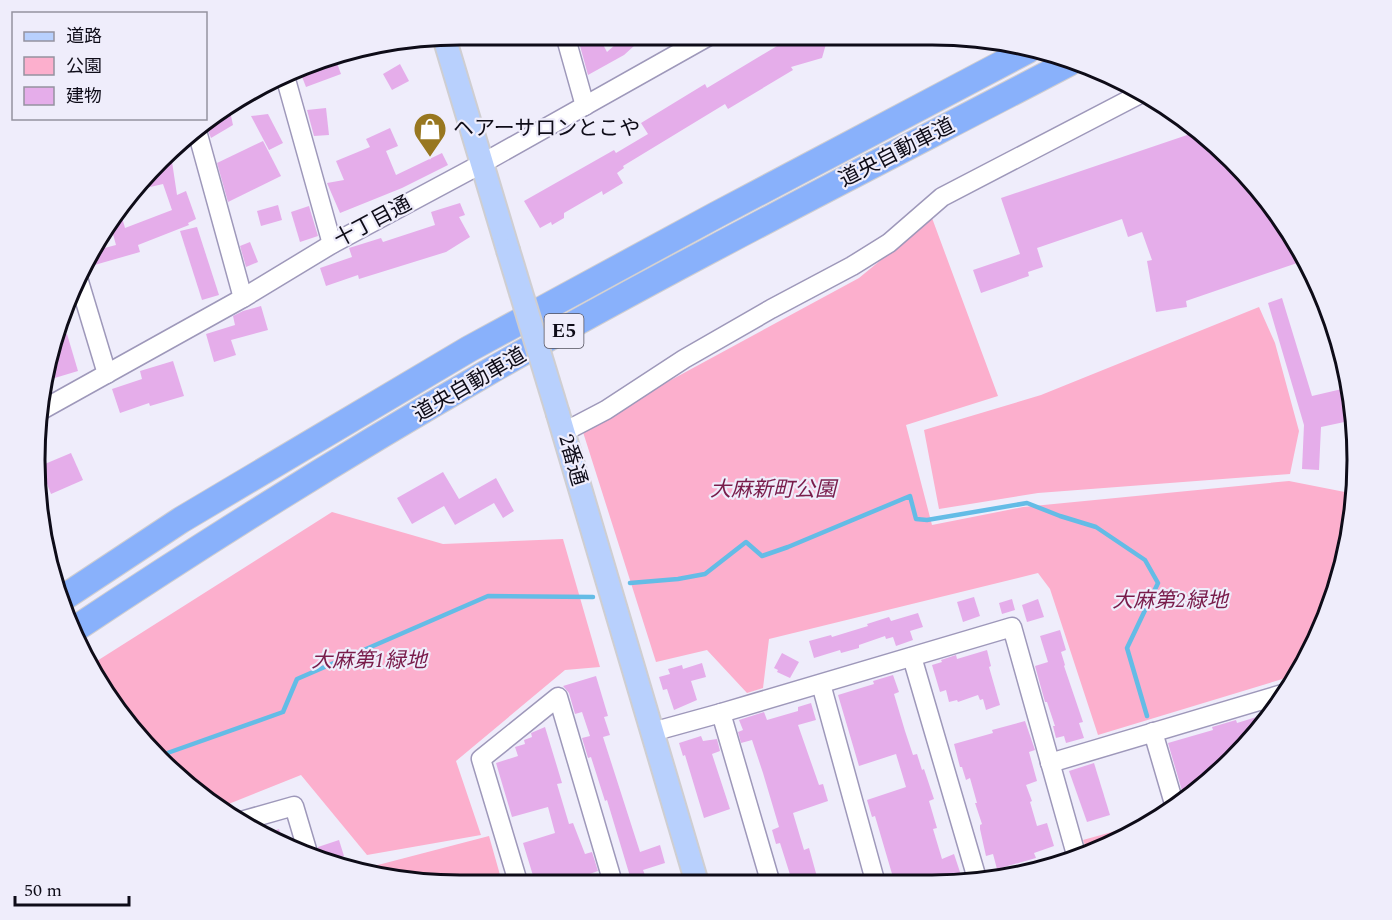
<svg xmlns="http://www.w3.org/2000/svg" width="1392" height="920" font-family="Spectral,'Noto Sans JP',serif">
  <style>
    .green { fill: #fcafcd }
    .lines { fill: none; stroke-linecap: round; stroke-linejoin: round }
    .stream { stroke: #64bce6; stroke-width: 4.5 }
    .building { fill: #e5adea }
    .minor-casing { stroke: #9e98ba; stroke-width: 21 }
    .major-casing { stroke: #cfced1; stroke-width: 26 }
    .highway-casing { stroke: #cfced1; stroke-width: 28 }
    .minor { stroke: #fff; stroke-width: 18 }
    .major { stroke: #b8d0fd; stroke-width: 22 }
    .highway { stroke: #89b1fb; stroke-width: 26 }
    .major-bridge-casing { stroke: #cfced1; stroke-width: 26; stroke-linecap: butt }
    .major-bridge { stroke: #b8d0fd; stroke-width: 22 }
    .labels { text-anchor: middle; dominant-baseline: central; stroke-width: 4.5; stroke-linejoin: round; paint-order: stroke }
    .shield { fill: #efedfb; stroke: #52505c; stroke-width: 1.5 }
    .shield-label { font-size: 20px; font-weight: bold; fill: #0e0c18 }
    .poi-label { font-size: 21px; fill: #0e0c18; stroke: #efedfb; text-anchor: start }
    .street-label { font-size: 21px; fill: #0e0c18; stroke: #efedfb }
    .park-label { font-size: 21px; font-style: italic; fill: #791c4b; stroke: #efedfb }
    .rim { fill: none; stroke: #0e0c18; stroke-width: 3 }
  </style>
  <rect width="100%" height="100%" fill="#efedfb"/>
  <g class="green">
    <path d="M932 218 998 396 906 425 932 525 1023 507 1289 481 1355 494C1352 556 1329 620 1299 674L1098 735 1050 589 1038 573 769 639 763 688 747 693 707 650 656 662 583 432 647 393 859 278Z"/>
    <path d="M1259 307 1275 343 1299 431 1290 474 1038 493 939 509 924 430 1041 395Z"/>
    <path d="M332 512 443 544 563 539 600 667 565 670 456 761 481 835 367 855 301 775 221 807 179 780 91 672 89 666Z"/>
    <path d="M1155 820 1120 842 1088 854 1083 840Z"/>
    <path d="M489 836 502 882H404L376 873 374 866Z"/>
  </g>
  <g class="lines">
    <g class="stream">
      <path d="M630 583 678 579 705 574 746 542 762 556 788 547 910 496 916 519 927 520 1027 503 1060 516 1096 527 1145 560 1158 583 1127 648 1147 716"/>
      <path d="M159 756 283 712 297 679 488 596 593 597"/>
    </g>
  </g>
  <g class="building">
    <path d="M577 35H598L607 52 625 36H645L624 55 588 75Z"/>
    <path d="M782 37H828L822 58 791 67 793 70 728 109 725 104 623 166 624 168 617 173 623 183 603 195 602 191 564 213V218L552 225 551 222 540 228 524 201 614 150 616 153 648 134 641 123 705 84 707 88 777 46Z"/>
    <path d="M334 55 341 74 306 87 299 69 317 60Z"/>
    <path d="M400 64 409 81 392 90 383 74Z"/>
    <path d="M229 107 233 125 211 138 205 123 215 114Z"/>
    <path d="M326 108 329 135 314 136 307 110Z"/>
    <path d="M268 114 283 143 269 150 251 116Z"/>
    <path d="M390 128 398 146 386 151 396 175 442 153 448 165 402 188 340 213 327 183 344 180 336 161 370 147 366 139Z"/>
    <path d="M1199 131 1213 140 1270 201 1306 260 1186 301 1187 307 1156 312 1147 261 1152 260 1142 232 1128 237 1122 219 1037 248 1043 267 1028 272 1029 276 981 293 973 270 1020 254 1001 198Z"/>
    <path d="M263 141 281 176 228 202 217 163Z"/>
    <path d="M171 155 177 195 186 191 196 219 188 223 189 225 138 245 140 252 84 268 93 251 116 245 110 223 119 207 125 228 172 210 163 184 133 191Z"/>
    <path d="M460 203 465 215 459 217 470 237 446 252 359 279 358 275 326 286 320 268 352 257 349 248 381 238 383 242 435 225 431 212Z"/>
    <path d="M278 205 282 220 261 226 257 211Z"/>
    <path d="M309 206 318 236 300 242 291 212Z"/>
    <path d="M197 227 219 295 202 300 180 231Z"/>
    <path d="M250 242 258 262 246 267 240 246Z"/>
    <path d="M1282 298 1312 396 1342 389 1344 398 1349 397 1353 414 1347 415 1349 421 1321 427 1319 470 1302 469 1304 425 1268 303Z"/>
    <path d="M261 306 268 330 231 340 236 355 214 362 206 334 235 325 233 316 243 311Z"/>
    <path d="M67 334 78 371 48 380 58 336Z"/>
    <path d="M173 361 184 396 150 406 149 403 120 413 112 389 142 379 140 371Z"/>
    <path d="M71 453 83 480 51 494 40 466Z"/>
    <path d="M443 472 459 499 496 478 514 511 503 518 494 503 455 525 444 506 412 524 397 498Z"/>
    <path d="M974 597 980 616 963 622 957 602Z"/>
    <path d="M1012 599 1015 610 1002 614 999 603Z"/>
    <path d="M1038 599 1044 617 1027 622 1022 605Z"/>
    <path d="M918 613 923 627 910 631 913 640 896 646 893 637 886 639 885 636 859 645V648L841 653 840 650 814 658 809 641 831 635 832 637 868 626 867 624 889 617 891 621Z"/>
    <path d="M1060 630 1066 650 1061 652 1065 665 1064 666 1083 722 1079 723 1084 738 1066 743 1064 736 1056 738 1053 726H1055L1047 702H1045L1035 666 1048 662 1040 636Z"/>
    <path d="M987 650 991 666 989 667 1000 705 986 710 983 699 980 700 978 695 958 702 957 700 949 702 946 690 940 692 932 665 942 662 941 660 956 655 957 659Z"/>
    <path d="M782 653 799 662 790 678 777 672 778 670 774 668Z"/>
    <path d="M702 663 706 677 691 681 697 700 674 710 667 689 663 690 659 677 670 674 668 669 682 665 683 669Z"/>
    <path d="M893 675 899 692 894 694 905 731 913 755 917 754 922 770 924 769 934 799 929 801 937 828 933 829 942 859 954 854 963 881 953 885 895 884 875 816 872 817 867 800 906 787 896 754 859 766 838 695 874 684 873 681Z"/>
    <path d="M596 676 608 716 604 717 610 735 603 737 640 852 660 845 665 863 643 870 648 883H632L607 800 605 801 591 757 588 758 582 738 590 736 582 712 575 714 569 693 563 686Z"/>
    <path d="M811 703 816 720 798 725 819 785 823 784 828 801 793 813 804 850 809 848 819 884H793L780 843 776 844 772 830 779 827 763 773 752 740 741 743 738 732 743 730 739 720 764 712 767 720 798 711V707Z"/>
    <path d="M1273 712 1252 741 1239 753 1220 758 1222 768 1185 801 1168 743 1213 730 1212 727 1236 720 1237 723Z"/>
    <path d="M1025 721 1035 750 1029 752 1037 781 1026 785 1032 801 1030 802 1037 826 1047 823 1054 846 1034 853 1036 858 997 869 993 854 986 856 980 829V825L982 824 975 803H977L970 778 966 780 962 767H960L954 744 993 733 992 730Z"/>
    <path d="M545 727 562 783 557 784 569 824 573 823 585 854 592 852 598 871 584 876 586 883 535 882 523 843 555 833 548 807 512 817 496 763 518 756 515 747 525 744 524 740 532 737 531 733Z"/>
    <path d="M701 736 703 741 717 739 720 751 712 754 730 809 704 818 685 755 683 756 679 743Z"/>
    <path d="M1094 763 1110 815 1087 822 1069 771Z"/>
    <path d="M279 829 284 845 272 842 261 835Z"/>
    <path d="M339 840 344 856 331 860 319 856 318 847Z"/>
  </g>
  <g class="lines">
    <g class="minor-casing">
      <g id="minor">
        <path d="M565 35 585 106"/>
        <path d="M285 76 332 244"/>
        <path d="M197 131 243 298"/>
        <path d="M78 278 107 374"/>
        <path d="M40 411 243 298 332 244 483 163 709 36"/>
        <path d="M564 432 606 410 684 359 771 309 852 266 889 243 942 197 1142 93"/>
        <path d="M912 657 978 882"/>
        <path d="M821 684 876 884"/>
        <path d="M721 713 771 884"/>
        <path d="M652 732 721 713 1012 627 1077 858"/>
        <path d="M1153 732 1175 807"/>
        <path d="M1050 763 1286 693"/>
        <path d="M241 821 294 806 308 853"/>
        <path d="M518 882 481 759 558 697 613 883"/>
      </g>
    </g>
    <g class="major-casing">
      <g id="major">
        <path d="M444 37 508 250"/>
        <path d="M558 414 697 883"/>
      </g>
    </g>
    <g class="highway-casing">
      <g id="highway">
        <path d="M63 598 181 520 469 349 716 215 1028 50"/>
        <path d="M75 629C209 540 346 454 485 374 677 264 874 165 1069 63"/>
      </g>
    </g>
    <use href="#minor" class="minor"/>
    <use href="#major" class="major"/>
    <use href="#highway" class="highway"/>
    <g class="major-bridge-casing">
      <path id="major-bridge" d="M508 250 558 414"/>
    </g>
    <use href="#major-bridge" class="major-bridge"/>
  </g>
  <defs>
    <g id="shop-pin" transform="scale(1.725)"><path d="M0 17L-7.5 6A9.5 9.5 0 1 1 7.5 6Z" fill="#987720" stroke="#efedfb"/><path d="M-5-2.5h2.3a2.7 3.5 0 0 1 5.4 0H5L5.5 6h-11ZM-1.5-2.5h3a1.5 2.3 0 0 0-3 0Z" fill="#fff"/></g>
  </defs>
  <g fill-rule="evenodd">
    <use href="#shop-pin" x="430" y="129"/>
  </g>
  <g class="labels">
    <rect class="shield" x="544.5" y="314" width="39" height="34" rx="4.5"/>
    <g class="shield-label">
      <text x="564" y="331">E5</text>
    </g>
    <g class="poi-label">
      <text x="453" y="129">ヘアーサロンとこや</text>
    </g>
    <g class="street-label">
      <text transform="translate(897 153) rotate(-27)">道央自動車道</text>
      <text transform="translate(373 222) rotate(-28)">十丁目通</text>
      <text transform="translate(470 385) rotate(-30)">道央自動車道</text>
      <text transform="translate(572 460) rotate(74)">2番通</text>
    </g>
    <g class="park-label">
      <text x="773" y="490">大麻新町公園</text>
      <text x="1170" y="601">大麻第2緑地</text>
      <text x="369" y="661">大麻第1緑地</text>
    </g>
  </g>
  <path d="M0 0H1392V920H0ZM460 45H932A415 415 0 0 1 1347 460V460A415 415 0 0 1 932 875H460A415 415 0 0 1 45 460V460A415 415 0 0 1 460 45Z" fill="#efedfb" fill-rule="evenodd"/>
  <path class="rim" d="M460 45H932A415 415 0 0 1 1347 460V460A415 415 0 0 1 932 875H460A415 415 0 0 1 45 460V460A415 415 0 0 1 460 45Z"/>
  <rect x="12" y="12" width="195" height="108" fill="#efedfb" stroke="#9593a0" stroke-width="1.5"/>
  <rect x="24" y="32" width="30" height="9" fill="#b8d0fd" stroke="#9593a0" stroke-width="1.5"/>
  <text x="66" y="42" font-size="18" fill="#0e0c18">道路</text>
  <rect x="24" y="57" width="30" height="18" fill="#fcafcd" stroke="#9593a0" stroke-width="1.5"/>
  <text x="66" y="72" font-size="18" fill="#0e0c18">公園</text>
  <rect x="24" y="87" width="30" height="18" fill="#e5adea" stroke="#9593a0" stroke-width="1.5"/>
  <text x="66" y="102" font-size="18" fill="#0e0c18">建物</text>
  <path d="M15 896v9h114v-9" fill="none" stroke="#0e0c18" stroke-width="3"/>
  <text x="24" y="896" font-size="18" fill="#0e0c18" stroke="#efedfb" stroke-width="4.5" paint-order="stroke">50 m</text>
</svg>
